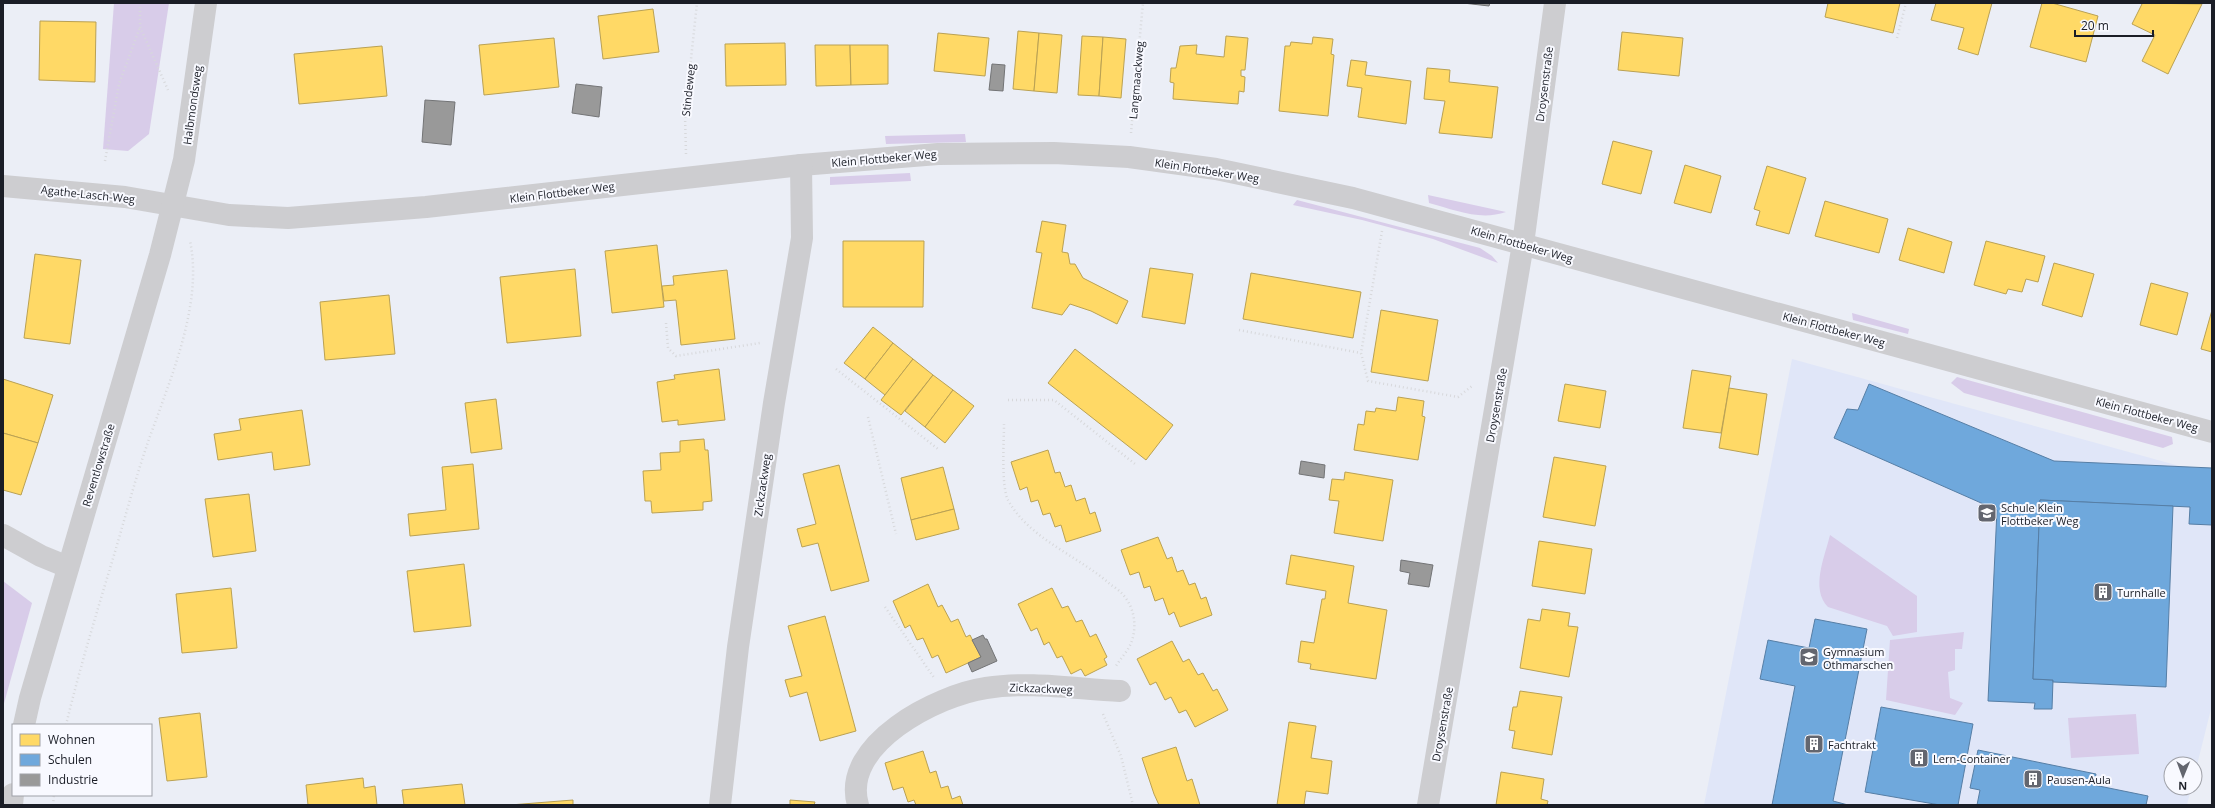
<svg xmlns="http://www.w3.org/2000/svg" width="2215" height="808" font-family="'Open Sans',sans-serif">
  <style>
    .built { fill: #e0e6f8 }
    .green { fill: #d8cce9 }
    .homes { fill: #ffd966; stroke: #baa153 }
    .schools { fill: #6fa8dc; stroke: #567ea5 }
    .industry { fill: #999; stroke: #737476 }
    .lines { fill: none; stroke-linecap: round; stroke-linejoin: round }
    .path { stroke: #d7d8db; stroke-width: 2.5; stroke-dasharray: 1 3; stroke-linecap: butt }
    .minor { stroke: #cdcdd0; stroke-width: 22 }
    .tertiary { stroke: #cdcdd0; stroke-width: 22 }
    .labels { text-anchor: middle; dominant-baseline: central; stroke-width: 4; stroke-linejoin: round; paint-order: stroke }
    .street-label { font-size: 11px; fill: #1a1d26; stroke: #f8f9ff }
    .poi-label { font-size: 11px; fill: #1a1d26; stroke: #f8f9ff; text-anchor: start }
  </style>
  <rect width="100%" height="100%" fill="#ebeef6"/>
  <path class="built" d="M1792 359 2212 475V705L2195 773V764H2171V788H2191L2187 805H1704Z"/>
  <g class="green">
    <path d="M114 3H169L149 134 128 151 103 149Z"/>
    <path d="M965 134 966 142 886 144 885 136Z"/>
    <path d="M910 173 911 181 830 185V177Z"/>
    <path d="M1428 195 1506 212C1480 221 1455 210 1429 203Z"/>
    <path d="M1297 200 1480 248 1492 256 1498 263 1433 239 1362 220 1293 205Z"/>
    <path d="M1852 313 1909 329 1908 334 1853 320Z"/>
    <path d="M1957 377 2172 437 2173 444 2163 448 1964 393 1951 383Z"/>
    <path d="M1830 535 1917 596V632L1893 636 1887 626 1828 607C1810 589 1825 556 1830 535Z"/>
    <path d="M3 581 32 603 3 707Z"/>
    <path d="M1964 632 1962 649H1955V670L1948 672 1950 698 1963 703 1955 715 1886 700 1890 640Z"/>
    <path d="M2136 714 2139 754 2071 758 2068 718Z"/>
  </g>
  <g class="homes">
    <path d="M1828 3H1900L1893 33 1825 17Z"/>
    <path d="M1936 3H1992L1978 55 1958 49 1964 28 1931 20Z"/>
    <path d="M2042 3H2052L2098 16 2086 62 2030 47Z"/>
    <path d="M2140 3 2202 4 2168 74 2142 61 2155 35 2132 24 2142 4Z"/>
    <path d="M653 9 659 52 603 59 598 16Z"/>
    <path d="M40 21 96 22 95 82 39 80Z"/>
    <path d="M1018 31 1039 33 1034 91 1013 89Z"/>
    <path d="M1622 32 1683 38 1679 76 1618 70Z"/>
    <path d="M938 33 989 38 985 76 934 71Z"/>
    <path d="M1039 33 1062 35 1057 93 1034 91Z"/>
    <path d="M1082 36 1103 37 1099 96 1078 95Z"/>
    <path d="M1226 36 1248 38 1245 70H1241V76L1245 77 1244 92 1239 91 1238 104 1173 99 1174 83 1170 82 1171 68H1176L1180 46 1197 45 1196 54 1224 57Z"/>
    <path d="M1103 37 1126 39 1121 98 1099 96Z"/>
    <path d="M1313 37 1333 39 1331 54 1334 55 1328 116 1279 111 1285 46H1290L1291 42 1312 44Z"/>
    <path d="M554 38 559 87 484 95 479 45Z"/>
    <path d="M785 43 786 85 726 86 725 44Z"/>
    <path d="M815 45H850L851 85 816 86Z"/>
    <path d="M850 45H888V84L851 85Z"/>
    <path d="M382 46 387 96 299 104 294 54Z"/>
    <path d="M1351 60 1367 62 1365 75 1411 81 1406 124 1358 117 1362 88 1347 86Z"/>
    <path d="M1427 68 1450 70 1449 82 1498 87 1492 138 1439 133 1445 101 1424 99Z"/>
    <path d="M1613 141 1652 151 1641 194 1602 184Z"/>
    <path d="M1685 165 1721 176 1711 213 1674 203Z"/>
    <path d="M1767 166 1806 178 1789 234 1756 225 1760 211 1754 209Z"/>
    <path d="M1825 201 1888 219 1879 253 1815 236Z"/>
    <path d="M1042 221 1066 225 1062 252 1068 253 1070 264H1075L1083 278 1128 301 1117 324 1091 311 1070 304 1062 315 1032 308 1042 253 1036 252Z"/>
    <path d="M1908 228 1952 242 1944 273 1899 260Z"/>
    <path d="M843 241H924L923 307H843Z"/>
    <path d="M1986 241 2045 256 2038 282 2026 279 2022 292 2008 289 2006 294 1974 285Z"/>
    <path d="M657 245 664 307 612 313 605 251Z"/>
    <path d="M35 254 81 260 70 344 24 338Z"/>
    <path d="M2054 263 2094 274 2082 317 2042 305Z"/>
    <path d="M1150 268 1193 274 1185 324 1142 317Z"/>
    <path d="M575 269 581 336 507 343 500 277Z"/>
    <path d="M727 270 735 339 681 345 676 300 664 301 662 286 674 285 673 276Z"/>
    <path d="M1251 273 1361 292 1353 338 1243 319Z"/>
    <path d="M2151 283 2188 293 2177 335 2140 325Z"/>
    <path d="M389 295 395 354 325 360 320 302Z"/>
    <path d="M1381 310 1438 320 1428 381 1371 372Z"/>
    <path d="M2212 310V352L2201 349Z"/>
    <path d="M873 327 893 343 865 379 844 363Z"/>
    <path d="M893 343 913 359 885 395 865 379Z"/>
    <path d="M1075 349 1173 425 1146 460 1048 383Z"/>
    <path d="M913 359 933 375 901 415 881 400Z"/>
    <path d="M719 369 725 420 678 425V420L662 422 657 382 675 379 674 375Z"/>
    <path d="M1692 370 1731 376 1721 433 1683 428Z"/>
    <path d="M933 375 953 390 925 427 905 411Z"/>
    <path d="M3 379 53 395 38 443 3 433Z"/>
    <path d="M1565 384 1606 391 1600 428 1558 421Z"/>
    <path d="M1729 388 1767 394 1758 455 1719 448Z"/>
    <path d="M953 390 974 406 945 443 925 427Z"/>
    <path d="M1398 397 1424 401 1422 416 1425 417 1418 460 1354 450 1358 424 1364 425 1366 411 1375 412 1376 408 1396 411Z"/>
    <path d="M496 399 502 449 471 453 465 403Z"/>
    <path d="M302 410 310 465 274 470 272 452 218 460 214 434 241 430 239 419Z"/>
    <path d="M3 433 38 443 21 495 3 490Z"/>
    <path d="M704 439 705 450H708L712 501 703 502V510L652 513 651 501H645L643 471 661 470 660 453 680 452V441Z"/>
    <path d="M1048 450 1055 473 1060 472 1065 487 1071 485 1076 501 1085 498 1090 514 1095 512 1101 531 1066 542 1061 525 1055 527 1050 513 1043 515 1038 500 1031 502 1027 487 1020 490 1011 462Z"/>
    <path d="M1554 457 1606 466 1595 526 1543 517Z"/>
    <path d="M473 464 479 529 410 536 408 514 446 510 442 467Z"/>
    <path d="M839 465 869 581 831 591 818 543 802 547 797 529 816 524 803 474Z"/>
    <path d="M943 467 954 509 911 520 901 478Z"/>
    <path d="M1345 472 1393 480 1383 541 1334 533 1339 501 1329 500 1332 479 1344 480Z"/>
    <path d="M249 494 256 551 213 557 205 499Z"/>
    <path d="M954 509 959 529 916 540 911 520Z"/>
    <path d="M1158 537 1167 559 1172 557 1177 572 1183 570 1189 585 1195 583 1201 599 1206 597 1212 615 1180 627 1174 612 1169 615 1163 598 1155 601 1150 586 1144 588 1139 572 1130 575 1121 550Z"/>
    <path d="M1539 541 1592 549 1585 594 1532 586Z"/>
    <path d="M1291 555 1354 566 1348 603 1387 610 1376 679 1310 669 1311 664 1298 662 1301 641 1314 643 1322 599H1325L1326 591 1286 584Z"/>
    <path d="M464 564 471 626 414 632 407 571Z"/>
    <path d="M928 584 938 607 942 605 951 622 958 619 966 637 970 635 981 657 946 673 938 655 932 658 923 638 917 640 910 625 905 628 893 601Z"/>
    <path d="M231 588 237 648 182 653 176 594Z"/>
    <path d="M1052 588 1062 608 1068 606 1076 622 1082 620 1090 637 1096 634 1107 657 1104 659 1107 665 1085 676 1081 669 1071 674 1062 656 1057 658 1049 642 1044 645 1037 628 1031 631 1018 604Z"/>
    <path d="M1542 609 1570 613 1568 626 1578 627 1569 677 1520 668 1528 619 1540 621Z"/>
    <path d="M825 616 856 731 820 741 807 692 790 697 785 680 802 676 788 626Z"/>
    <path d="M1172 641 1183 662 1189 659 1198 675 1203 673 1213 691 1217 689 1228 710 1195 727 1186 710 1179 713 1171 697 1165 700 1156 682 1150 685 1137 659Z"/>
    <path d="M1520 691 1562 697 1552 755 1512 748 1515 731 1509 730 1513 707H1517Z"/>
    <path d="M200 713 207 777 167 781 159 718Z"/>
    <path d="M1289 722 1316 726 1311 758 1332 761 1328 794 1306 791 1304 805H1277Z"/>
    <path d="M1176 747 1187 781 1192 779 1200 805H1159L1154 794 1142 758Z"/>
    <path d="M923 751 930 773 936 771 941 788 948 786 952 799 960 796 963 805H916L914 800 908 802 903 787 893 790 885 763Z"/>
    <path d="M1501 772 1544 779 1541 799 1548 801 1547 805H1496Z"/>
    <path d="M363 778 364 788 375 786 377 805H308L306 785Z"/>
    <path d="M462 784 465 805H404L402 790Z"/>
    <path d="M573 800V805H510Z"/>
    <path d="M790 800 815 802 814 805H790Z"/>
  </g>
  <g class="schools">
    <path d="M1869 384 2054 461 2212 468V525L2189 524 2190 507 2040 500 2033 679 2053 680 2052 709H2034L2035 703 1988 701 1997 510 1834 438 1847 409 1858 410Z"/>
    <path d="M2040 500 2173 506 2166 687 2053 682V680L2033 679Z"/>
    <path d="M1815 619 1867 629 1833 801 1848 805H1772L1795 686 1760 679 1768 640 1809 648Z"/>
    <path d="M1881 707 1973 724 1958 805H1940L1865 792Z"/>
    <path d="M1978 750 2096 774 2094 785 2148 796 2146 805H1977L1980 790 1970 788Z"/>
  </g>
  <g class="industry">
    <path d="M1463 3H1490L1489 6Z"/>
    <path d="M992 64 1005 65 1003 91 989 90Z"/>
    <path d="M576 84 602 87 599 117 572 113Z"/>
    <path d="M425 100 455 102 451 145 422 142Z"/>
    <path d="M1301 461 1325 465 1324 478 1299 474Z"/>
    <path d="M1401 560 1433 565 1429 587 1408 584 1410 573 1400 571Z"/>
    <path d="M983 635 985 639H987L997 661 972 672 968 663 981 657 972 640Z"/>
  </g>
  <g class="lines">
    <g class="path">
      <path d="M140 3V27L168 90"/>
      <path d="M1897 38 1906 3"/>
      <path d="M1131 133 1143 3"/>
      <path d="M686 154 685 115 697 3"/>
      <path d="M105 161 119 84 140 27"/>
      <path d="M1382 231 1361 353 1368 381 1458 397 1472 386"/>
      <path d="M666 323 668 348 676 356 760 343"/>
      <path d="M1239 330 1361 353"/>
      <path d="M836 369 938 449"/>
      <path d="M1008 400H1054L1135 464"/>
      <path d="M868 417 896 534"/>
      <path d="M1004 424C1004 441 1001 486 1008 500 1029 539 1079 556 1111 585 1116 588 1121 592 1125 597 1135 610 1137 628 1131 643 1128 651 1120 659 1116 666"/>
      <path d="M885 607 935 679"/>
      <path d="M1103 714 1121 756 1133 805"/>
      <path d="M66 725C79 671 95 618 111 565 123 526 133 486 146 448 167 386 204 307 190 241"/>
      <path d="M53 805 54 795"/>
    </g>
    <g class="minor">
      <path d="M3 186 125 197 229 215 288 218 426 207 801 165 938 154 1054 153 1129 157 1216 169 1353 198 2212 432"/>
      <path d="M3 535 41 556 68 567"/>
      <path d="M720 805 738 647 774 403 802 238 801 165"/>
      <path d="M858 805C840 744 938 695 986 688 1030 681 1076 689 1120 691"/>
      <path d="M1428 805 1523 244 1555 3"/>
    </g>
    <g class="tertiary">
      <path d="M24 725 30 698 160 255 184 160 206 3"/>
      <path d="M12 805 13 794"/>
    </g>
  </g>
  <defs>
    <g id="school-square" transform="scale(1)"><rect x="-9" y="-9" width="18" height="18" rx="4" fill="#63666f" stroke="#f8f9ff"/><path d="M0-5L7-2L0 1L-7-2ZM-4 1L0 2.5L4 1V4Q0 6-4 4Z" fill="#fff"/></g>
    <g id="building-square" transform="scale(1)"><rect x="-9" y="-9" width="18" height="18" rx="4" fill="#63666f" stroke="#f8f9ff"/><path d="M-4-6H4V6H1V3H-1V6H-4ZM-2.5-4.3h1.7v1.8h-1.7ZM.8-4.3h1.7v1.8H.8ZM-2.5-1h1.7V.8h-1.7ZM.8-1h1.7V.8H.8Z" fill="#fff"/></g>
  </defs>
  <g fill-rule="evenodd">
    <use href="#school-square" x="1987" y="513"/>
    <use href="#building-square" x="2103" y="592"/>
    <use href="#school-square" x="1809" y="657"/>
    <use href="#building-square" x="1814" y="744"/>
    <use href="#building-square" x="1919" y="758"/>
    <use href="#building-square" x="2033" y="779"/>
  </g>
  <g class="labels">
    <g class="street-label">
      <text transform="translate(1136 80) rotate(-85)">Langmaackweg</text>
      <text transform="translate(1544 84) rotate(-83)">Droysenstraße</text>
      <text transform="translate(688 90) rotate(-84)">Stindeweg</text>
      <text transform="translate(192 105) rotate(-82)">Halbmondsweg</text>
      <text transform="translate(884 158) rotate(-5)">Klein Flottbeker Weg</text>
      <text transform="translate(1207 170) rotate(9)">Klein Flottbeker Weg</text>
      <text transform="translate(562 192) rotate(-7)">Klein Flottbeker Weg</text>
      <text transform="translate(88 194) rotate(6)">Agathe-Lasch-Weg</text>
      <text transform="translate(1522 244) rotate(16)">Klein Flottbeker Weg</text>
      <text transform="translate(1834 329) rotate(15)">Klein Flottbeker Weg</text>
      <text transform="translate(1496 405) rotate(-80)">Droysenstraße</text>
      <text transform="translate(2147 414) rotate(15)">Klein Flottbeker Weg</text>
      <text transform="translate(98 465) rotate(-73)">Reventlowstraße</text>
      <text transform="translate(762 485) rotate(-82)">Zickzackweg</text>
      <text transform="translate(1041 688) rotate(2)">Zickzackweg</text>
      <text transform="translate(1442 724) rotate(-80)">Droysenstraße</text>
    </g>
    <g class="poi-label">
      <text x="2001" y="507">Schule Klein<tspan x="2001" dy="13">Flottbeker Weg</tspan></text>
      <text x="2117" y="592">Turnhalle</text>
      <text x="1823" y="651">Gymnasium<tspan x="1823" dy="13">Othmarschen</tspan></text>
      <text x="1828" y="744">Fachtrakt</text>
      <text x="1933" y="758">Lern-Container</text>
      <text x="2047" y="779">Pausen-Aula</text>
    </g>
  </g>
  <rect width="2215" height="808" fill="none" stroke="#1a1d26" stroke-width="8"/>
  <rect x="12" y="724" width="140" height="72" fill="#f8f9ff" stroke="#9fa1a8"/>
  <rect x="20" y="734" width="20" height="12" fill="#ffd966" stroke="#9fa1a8"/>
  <text x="48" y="744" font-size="12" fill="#1a1d26">Wohnen</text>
  <rect x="20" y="754" width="20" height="12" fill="#6fa8dc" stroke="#9fa1a8"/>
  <text x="48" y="764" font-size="12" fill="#1a1d26">Schulen</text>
  <rect x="20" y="774" width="20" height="12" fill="#999999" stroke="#9fa1a8"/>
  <text x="48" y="784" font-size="12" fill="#1a1d26">Industrie</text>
  <g transform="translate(2183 776) rotate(181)"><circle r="19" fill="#f8f9ff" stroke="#9fa1a8"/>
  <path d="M0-3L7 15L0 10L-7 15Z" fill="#63666f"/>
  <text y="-6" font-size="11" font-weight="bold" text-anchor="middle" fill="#1a1d26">N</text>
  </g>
  <path d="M2075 30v6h78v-6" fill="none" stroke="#1a1d26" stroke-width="2"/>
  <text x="2081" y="30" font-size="12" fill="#1a1d26" stroke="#f8f9ff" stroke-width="3" paint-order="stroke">20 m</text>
</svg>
